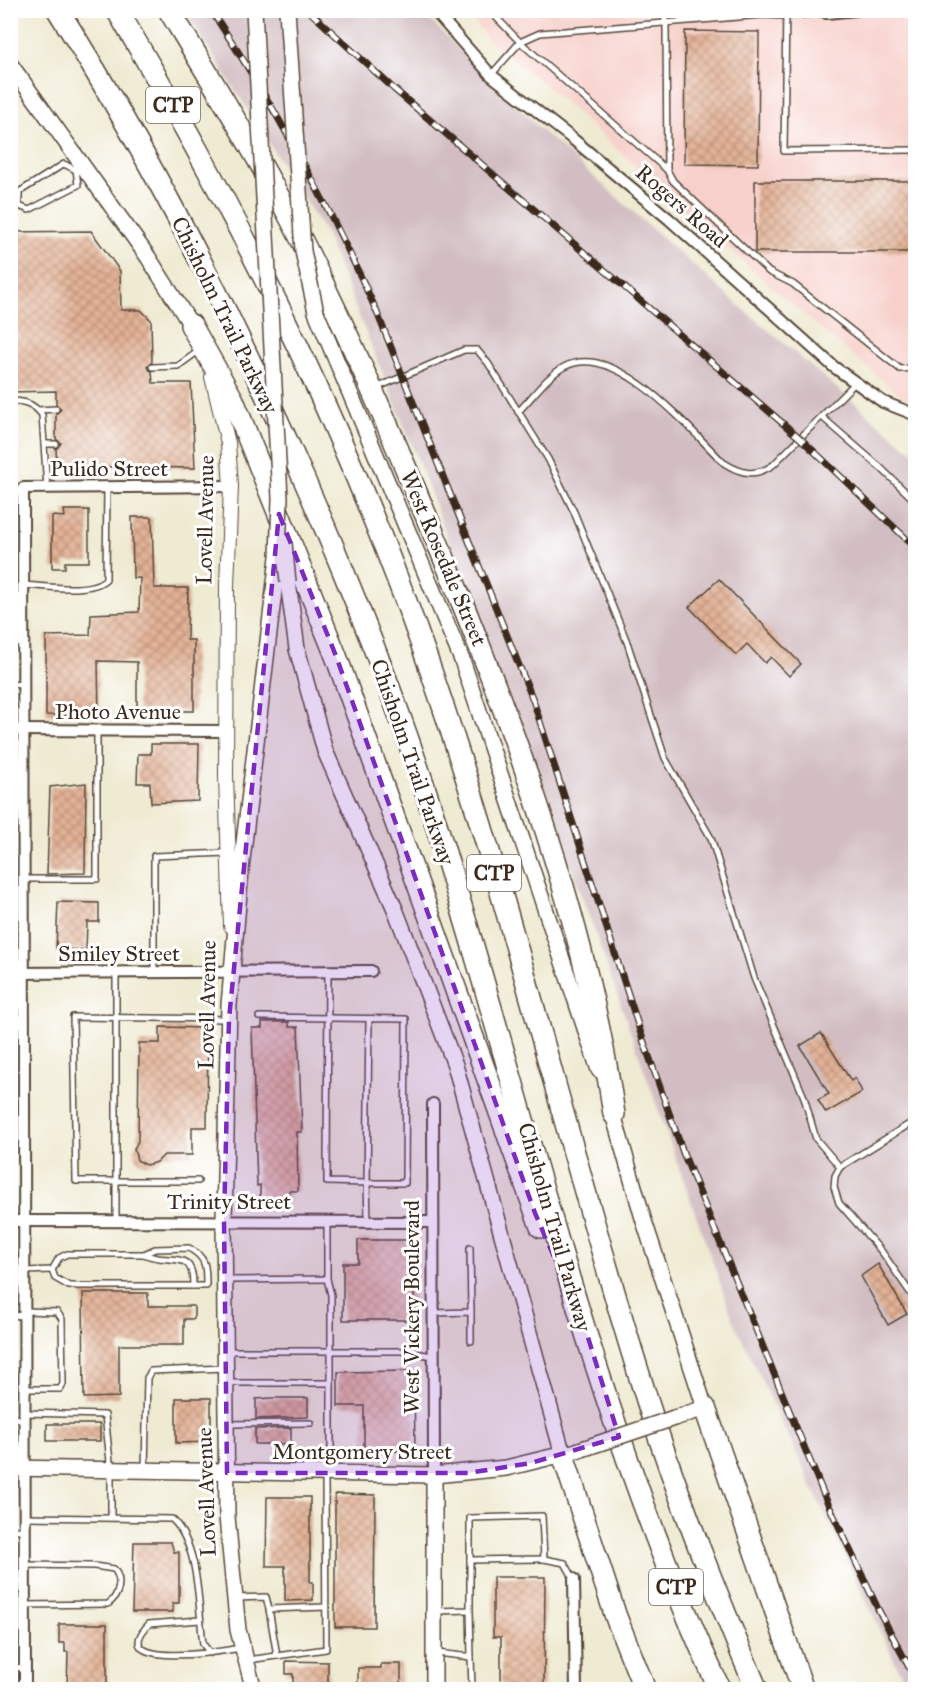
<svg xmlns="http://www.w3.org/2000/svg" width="926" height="1700" font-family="'IM FELL Great Primer',serif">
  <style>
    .built { fill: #f7d0cb }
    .railway { fill: #d2bec2 }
    .building { fill: url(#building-cross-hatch) }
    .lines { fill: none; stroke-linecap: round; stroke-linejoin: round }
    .service-casing { stroke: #564739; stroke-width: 8 }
    .minor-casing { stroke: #564739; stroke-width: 14 }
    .tertiary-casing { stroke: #564739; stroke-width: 16 }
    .secondary-casing { stroke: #564739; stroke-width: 18 }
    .motorway-casing { stroke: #564739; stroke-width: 24 }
    .service { stroke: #fff; stroke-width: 5 }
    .minor { stroke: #fff; stroke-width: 10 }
    .tertiary { stroke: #fff; stroke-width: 14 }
    .secondary { stroke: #fff; stroke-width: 15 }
    .motorway { stroke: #fff; stroke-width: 21 }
    .rail-casing { stroke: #3b2a1e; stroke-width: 7 }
    .rail { stroke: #fff; stroke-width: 4.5; stroke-dasharray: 14; stroke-linecap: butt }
    .secondary-bridge-casing { stroke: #564739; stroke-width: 18; stroke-linecap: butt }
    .secondary-bridge { stroke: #fff; stroke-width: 15 }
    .marked { fill: #7b2cbf; fill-opacity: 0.2; stroke: #7b2cbf; stroke-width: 4.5; stroke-dasharray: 12 8; stroke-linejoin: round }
    .labels { text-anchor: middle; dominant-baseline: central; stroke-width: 6; stroke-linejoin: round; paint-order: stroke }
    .shield { fill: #fff; stroke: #766a62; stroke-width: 1.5 }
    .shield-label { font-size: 21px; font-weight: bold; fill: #3b2a1e }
    .street-label { font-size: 22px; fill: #3b2a1e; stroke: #fff }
  </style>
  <defs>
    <pattern id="building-cross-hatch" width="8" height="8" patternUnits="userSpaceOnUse" patternTransform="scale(1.5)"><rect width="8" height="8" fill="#e3b296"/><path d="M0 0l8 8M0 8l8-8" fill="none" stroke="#b9917a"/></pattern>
  </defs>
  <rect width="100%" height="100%" fill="#fff"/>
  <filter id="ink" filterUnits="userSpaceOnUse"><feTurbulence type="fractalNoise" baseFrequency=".0167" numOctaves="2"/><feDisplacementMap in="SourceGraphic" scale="12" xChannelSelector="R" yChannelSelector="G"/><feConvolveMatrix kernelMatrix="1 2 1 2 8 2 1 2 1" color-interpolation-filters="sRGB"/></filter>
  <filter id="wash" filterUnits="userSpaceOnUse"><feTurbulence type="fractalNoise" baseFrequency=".008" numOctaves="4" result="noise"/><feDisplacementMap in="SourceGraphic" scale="24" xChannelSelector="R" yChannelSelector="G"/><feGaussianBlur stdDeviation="1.35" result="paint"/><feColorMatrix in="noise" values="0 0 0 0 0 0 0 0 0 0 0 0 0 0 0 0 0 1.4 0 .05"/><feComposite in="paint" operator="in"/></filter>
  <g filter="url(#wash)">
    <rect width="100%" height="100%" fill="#efead2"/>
    <path class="built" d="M466 11H915V399L906 400 776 291 543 83 490 42Z"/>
    <path class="railway" d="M185 11H421L540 129 729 297 915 454V1689H908L734 1322 595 932 421 468 325 232Z"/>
    <g id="blocks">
      <g class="building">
        <path d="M685 31 759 32 758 165 684 164Z"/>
        <rect x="755" y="181" width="160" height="71"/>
        <path d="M91 231 120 271 121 310H141L151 320 152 362 147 367 152 372 153 383H191L195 468 57 466 56 449 61 443 56 439V414L61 409 56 404V391L10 392V232Z"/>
        <path d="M64 510H89V562H65V568H52V516L65 517Z"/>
        <path d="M132 517H152L154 588H188L187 640H194V711H137V662L98 661 99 716 46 715V636L90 635 91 614 139 612 140 578H133Z"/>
        <path d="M719 579 801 664 789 676 771 657 765 663 747 644 736 655 689 607Z"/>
        <path d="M151 744H199L198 801 151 803 150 783H137L138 754H151Z"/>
        <path d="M86 783 85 873 47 874 50 787Z"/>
        <path d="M58 902 99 903V922H87L86 950 56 949Z"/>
        <path d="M262 1022H289V1027H298L302 1132H297L298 1191H289V1201L260 1202V1185L257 1186 252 1028H262Z"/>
        <path d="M160 1027 208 1028 207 1127H192V1155H164L157 1162 146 1165 137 1160 134 1149 138 1141 139 1043H160Z"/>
        <path d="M821 1033 851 1081 855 1078 862 1092 826 1113 818 1100 829 1094 800 1046Z"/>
        <path d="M358 1240H408V1262H414V1320H343V1263H358Z"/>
        <path d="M878 1264 907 1314 888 1325 861 1276Z"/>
        <path d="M83 1293H148V1306H194V1319H184V1345H119V1397L84 1398Z"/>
        <path d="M414 1371 415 1455H400V1451H364V1406H338V1372Z"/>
        <path d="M176 1398H211V1442L176 1443Z"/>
        <path d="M271 1398H308V1417L256 1419V1399Z"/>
        <rect x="47" y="1424" width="53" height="17"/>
        <path d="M291 1428V1444H255V1429Z"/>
        <path d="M335 1494 375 1495 374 1627H335Z"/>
        <path d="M267 1497H310V1582H313V1600L285 1601V1566H266Z"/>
        <path d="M134 1542H171L174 1552H179V1603H173V1612H132Z"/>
        <path d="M493 1577H545L544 1689H501V1637H493Z"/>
        <path d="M59 1624H107V1689H67L68 1652H65V1643H59Z"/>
        <path d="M286 1661 328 1662V1689H293V1674H286Z"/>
        <path d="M381 1664H401V1689L358 1686V1668H381Z"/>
      </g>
    </g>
  </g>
  <g filter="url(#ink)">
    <use href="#blocks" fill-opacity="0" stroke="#564739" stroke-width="1.5"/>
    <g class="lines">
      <g class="service-casing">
        <g id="service">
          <path d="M489 10 520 42 667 170 673 181 769 272 793 284 900 369 916 368"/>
          <path d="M663 10 666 25 667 170"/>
          <path d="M786 10 784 151 916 150"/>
          <path d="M491 75 520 42 540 33 763 15 786 16 827 13"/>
          <path d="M19 206V192L64 164 76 170"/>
          <path d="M10 207 19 206 29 210 78 185 76 170"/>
          <path d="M152 367 178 366 200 350"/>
          <path d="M376 388 464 350H477L488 363 548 459 574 512 627 642 665 758 711 838 754 978 804 1097 816 1139 840 1167"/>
          <path d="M10 401C24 401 33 403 42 415L47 488"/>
          <path d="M38 410 56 409"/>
          <path d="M518 412C533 397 546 377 564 367 616 339 691 431 724 463 742 474 755 477 773 465L855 383"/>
          <path d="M822 417 881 468 916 502"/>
          <path d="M44 444H56"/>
          <path d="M23 585C45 586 91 594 106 579L107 487"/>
          <path d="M10 597 23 596"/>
          <path d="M10 643H23"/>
          <path d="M10 684 23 685"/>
          <path d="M24 879H97V731"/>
          <path d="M328 971 327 1182 367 1183 368 1221"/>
          <path d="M154 972V856L227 853"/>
          <path d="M116 973V1220"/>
          <path d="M259 1017 406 1019 405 1183H367L369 1019"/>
          <path d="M916 1120 840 1167 835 1176 834 1187 839 1203 882 1252 916 1301"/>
          <path d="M198 1181H76L73 1017 227 1019"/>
          <path d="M189 1248C207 1258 206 1267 206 1286H69L55 1278 52 1270 59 1258 67 1254H144L155 1249Z"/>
          <path d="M470 1248 471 1312"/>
          <path d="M144 1254C169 1266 194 1247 193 1286"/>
          <path d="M25 1271 52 1270"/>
          <path d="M327 1279 331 1295V1472"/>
          <path d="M226 1280 327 1279V1222"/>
          <path d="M25 1311 57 1312 62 1319 63 1384 60 1389H25"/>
          <path d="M433 1313 471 1312V1341"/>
          <path d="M10 1315 24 1316"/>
          <path d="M226 1351H401L433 1356"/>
          <path d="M227 1383H331"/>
          <path d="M25 1413 105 1415 111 1471V1517"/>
          <path d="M10 1416 25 1421"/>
          <path d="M228 1424 311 1423"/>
          <path d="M145 1470 147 1378 151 1371 225 1368"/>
          <path d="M25 1517 172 1519C200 1546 198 1606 203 1644L210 1653"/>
          <path d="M10 1530H24"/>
          <path d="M470 1560 544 1559"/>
          <path d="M10 1581H25"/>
          <path d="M236 1598 266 1597 269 1609 326 1607"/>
          <path d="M25 1605 108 1604C119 1596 123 1580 114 1569L94 1566 25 1565"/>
          <path d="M269 1609 277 1656"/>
          <path d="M470 1610 471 1657"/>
          <path d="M436 1611 470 1610V1518L542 1516 544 1559 565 1563 574 1579"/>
          <path d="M200 1620 149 1624C104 1671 224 1651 241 1648"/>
          <path d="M437 1653 471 1657 472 1690"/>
          <path d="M248 1660 326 1649 325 1476"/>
          <path d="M10 1667 25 1668"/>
        </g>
      </g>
      <g class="minor-casing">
        <g id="minor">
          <path d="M434 10 491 75 574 140 669 219 834 367 883 402 916 415"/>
          <path d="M826 10 827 13 856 10"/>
          <path d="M10 730 226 731"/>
          <path d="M10 973 371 971"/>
          <path d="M433 1104 434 1475"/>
          <path d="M10 1221 433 1222"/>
          <path d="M574 1579 576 1690"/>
          <path d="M25 1690 23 488 231 486"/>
        </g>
      </g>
      <g class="tertiary-casing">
        <path id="tertiary" d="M212 377 228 443 231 486 227 585 226 776 231 926"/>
      </g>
      <g class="secondary-casing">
        <g id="secondary">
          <path d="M10 64 148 257 191 325"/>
          <path d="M288 582 297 649 325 751 395 909 455 1065 563 1455"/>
          <path d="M462 660 599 1070"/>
          <path d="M611 1107 643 1218 705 1408 674 1418"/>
          <path d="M10 1468 434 1475 506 1468 572 1452"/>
          <path d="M434 1475V1690"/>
          <path d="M254 1690 238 1630 227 1517 224 1220 229 1005 242 860 278 557"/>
        </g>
      </g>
      <g class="motorway-casing">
        <g id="motorway">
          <path d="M58 10C152 159 232 316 303 477 351 586 395 695 431 808 525 1102 589 1408 720 1690"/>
          <path d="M117 10C250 233 361 460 443 706 518 929 571 1160 642 1384 674 1488 714 1589 757 1690"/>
          <path d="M169 10C212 81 255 151 293 223 350 334 398 449 446 563 518 737 587 927 614 1114"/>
          <path d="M191 325 233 400 336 656 541 1227"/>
          <path d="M705 1408 803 1690"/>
          <path d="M563 1455 616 1617 645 1690"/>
        </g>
      </g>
      <use href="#service" class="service"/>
      <use href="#minor" class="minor"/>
      <use href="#tertiary" class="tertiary"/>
      <use href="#secondary" class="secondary"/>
      <use href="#motorway" class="motorway"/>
      <g class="rail-casing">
        <g id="rail">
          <path d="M211 10C275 106 329 205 376 310L533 700 640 1031 684 1155 824 1495 879 1611 916 1680"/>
          <path d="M308 10 394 89 801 439 916 548"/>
        </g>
      </g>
      <use href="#rail" class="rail"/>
      <g class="secondary-bridge-casing">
        <g id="secondary-bridge">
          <path d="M254 10 280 498 278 557"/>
          <path d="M287 10 303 251 316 312 462 660"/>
          <path d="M284 543 288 582"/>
          <path d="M576 1451 674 1418"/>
        </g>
      </g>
      <use href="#secondary-bridge" class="secondary-bridge"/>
    </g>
  </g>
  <path class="marked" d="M279 514 336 656 535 1213 586 1331 619 1437 531 1463 468 1473H227L224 1220 229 1019Z"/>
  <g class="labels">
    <g class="shield">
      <rect x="146" y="87" width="54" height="36" rx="4.5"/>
      <rect x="467" y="855" width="54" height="36" rx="4.5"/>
      <rect x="649" y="1569" width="54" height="36" rx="4.5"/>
    </g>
    <g class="shield-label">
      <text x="173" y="105">CTP</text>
      <text x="494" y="873">CTP</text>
      <text x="676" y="1587">CTP</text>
    </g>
    <g class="street-label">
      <text transform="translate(682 206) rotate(41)">Rogers Road</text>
      <text transform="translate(225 315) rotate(64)">Chisholm Trail Parkway</text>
      <text x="109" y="468">Pulido Street</text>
      <text transform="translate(205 520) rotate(-89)">Lovell Avenue</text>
      <text transform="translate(444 558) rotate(67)">West Rosedale Street</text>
      <text x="118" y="711">Photo Avenue</text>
      <text transform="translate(413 762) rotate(71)">Chisholm Trail Parkway</text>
      <text x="119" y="953">Smiley Street</text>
      <text transform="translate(207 1005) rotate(-89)">Lovell Avenue</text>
      <text x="229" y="1201">Trinity Street</text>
      <text transform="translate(555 1227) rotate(74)">Chisholm Trail Parkway</text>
      <text transform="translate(411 1307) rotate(-90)">West Vickery Boulevard</text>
      <text x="362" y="1451">Montgomery Street</text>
      <text transform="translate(206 1492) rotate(-92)">Lovell Avenue</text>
    </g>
  </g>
  <rect width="926" height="1700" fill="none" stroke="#fff" stroke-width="36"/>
</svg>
